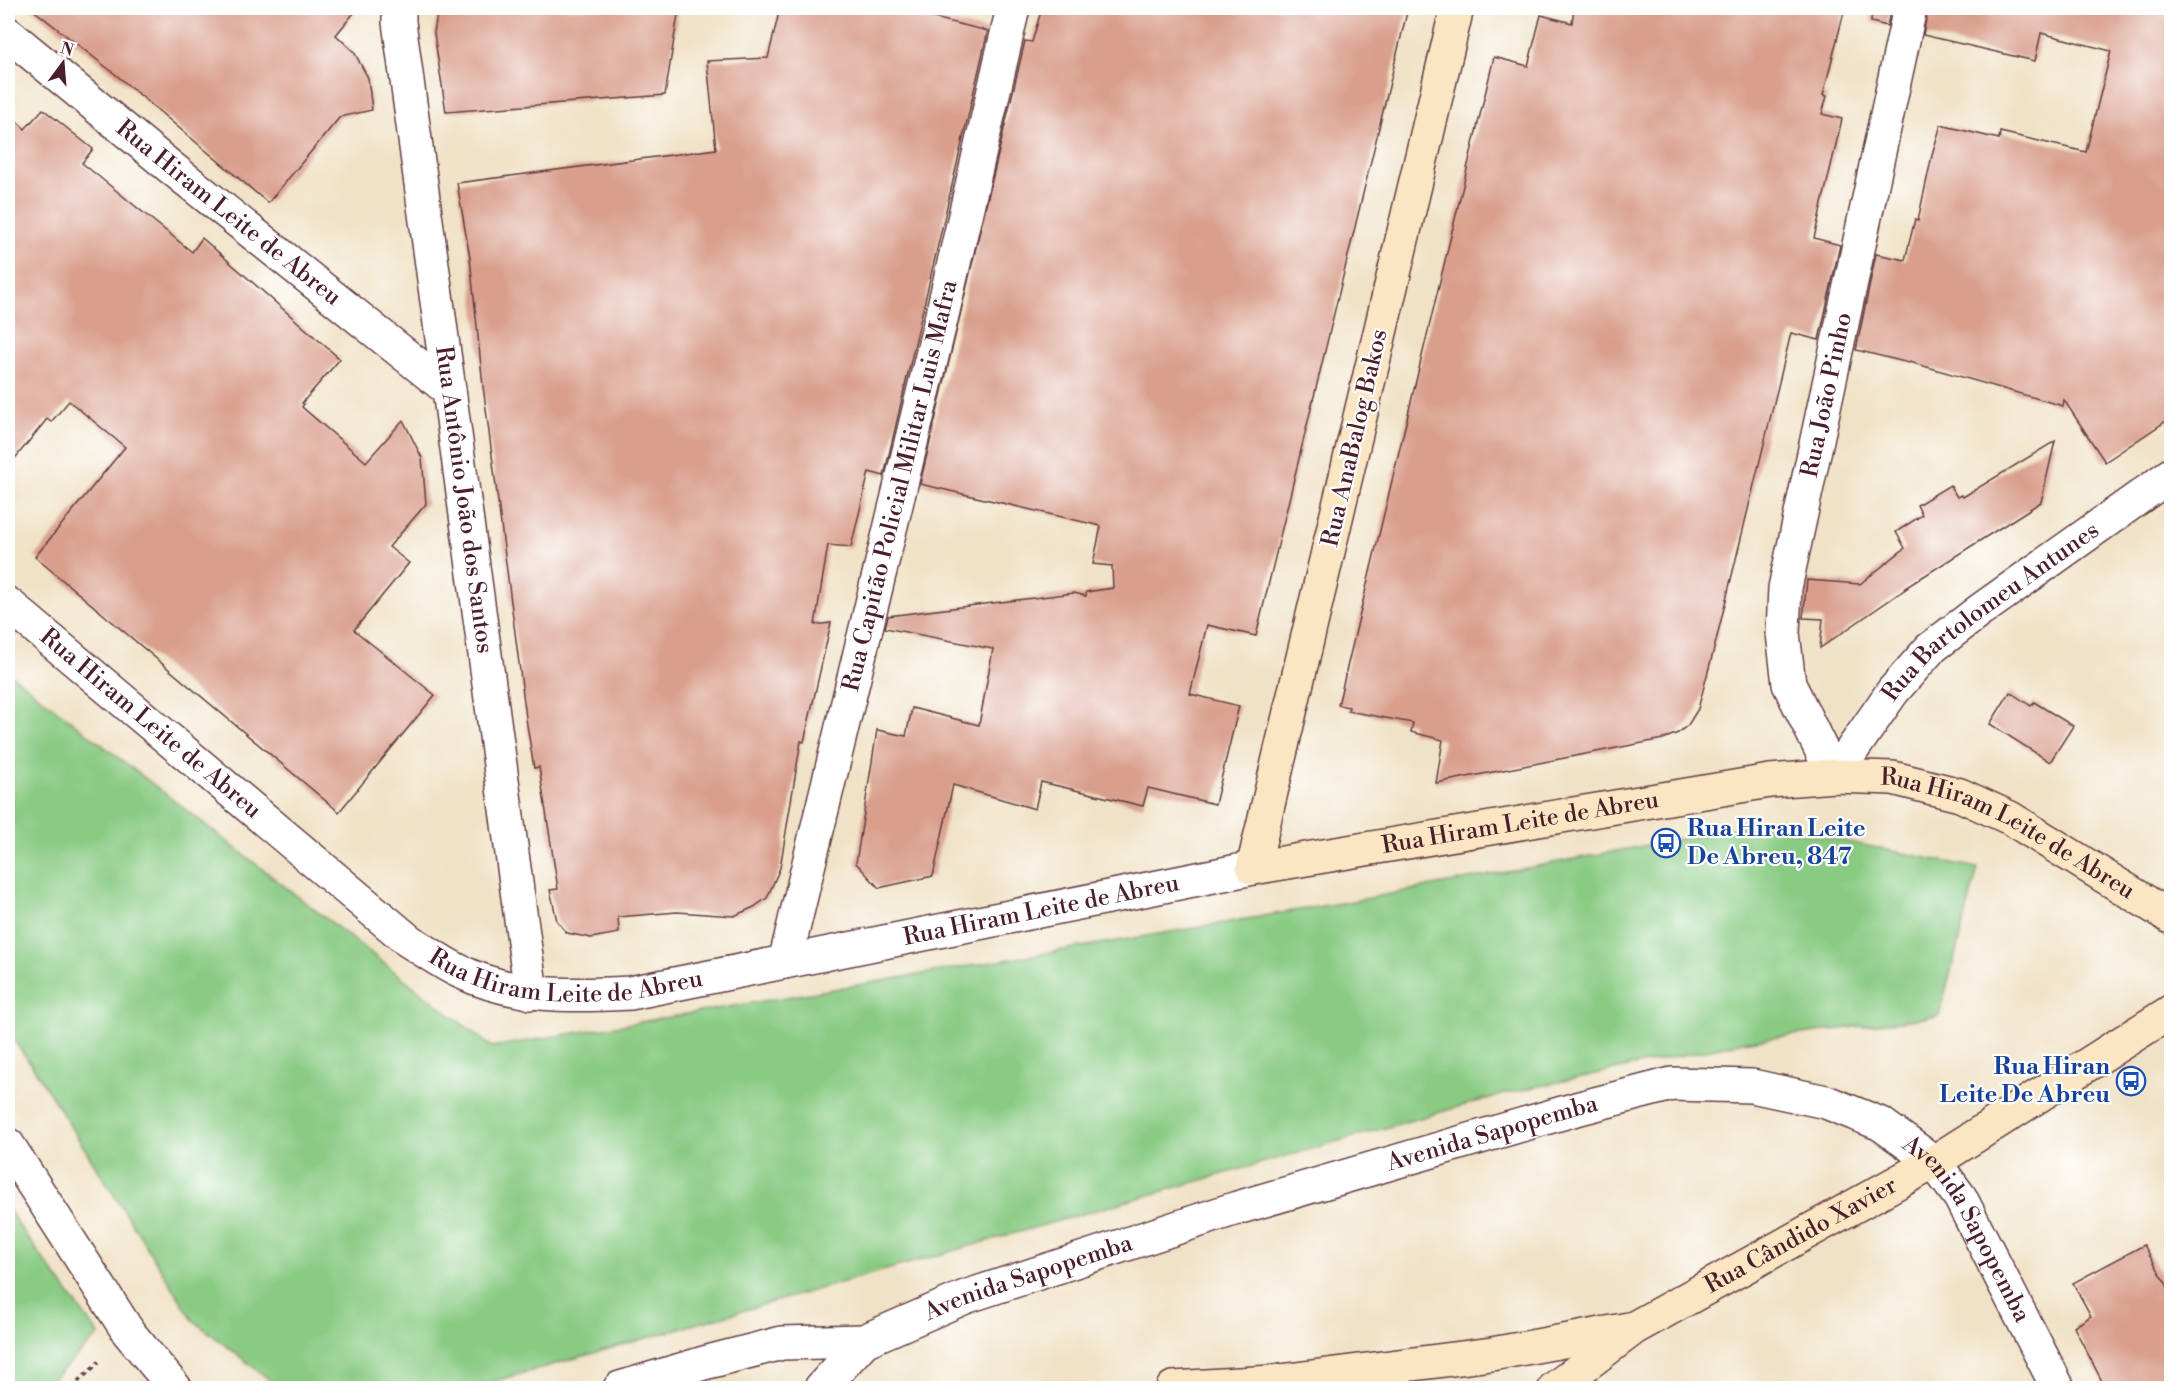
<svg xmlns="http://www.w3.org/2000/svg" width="2179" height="1396" font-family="'Libre Bodoni',serif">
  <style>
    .green { fill: #89cb83; stroke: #6a7557; stroke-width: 1.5 }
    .building { fill: #d99f8c }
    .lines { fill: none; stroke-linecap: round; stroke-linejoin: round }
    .street-casing { stroke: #633c42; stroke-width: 36 }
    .secondary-casing { stroke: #633c42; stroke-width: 36 }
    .path { stroke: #633c42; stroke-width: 4; stroke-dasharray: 4.5 4.5; stroke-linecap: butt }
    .street { stroke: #fff; stroke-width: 33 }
    .secondary { stroke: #fbe6c4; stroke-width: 33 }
    .labels { text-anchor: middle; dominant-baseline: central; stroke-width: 4.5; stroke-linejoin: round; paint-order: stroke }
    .street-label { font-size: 24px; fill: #4a1f2b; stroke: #fff }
    .transit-label { font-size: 24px; font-weight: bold; fill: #164399; stroke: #fff; text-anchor: start }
  </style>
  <rect width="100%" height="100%" fill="#fff"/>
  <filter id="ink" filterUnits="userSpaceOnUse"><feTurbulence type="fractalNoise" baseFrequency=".0167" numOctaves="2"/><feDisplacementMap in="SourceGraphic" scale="12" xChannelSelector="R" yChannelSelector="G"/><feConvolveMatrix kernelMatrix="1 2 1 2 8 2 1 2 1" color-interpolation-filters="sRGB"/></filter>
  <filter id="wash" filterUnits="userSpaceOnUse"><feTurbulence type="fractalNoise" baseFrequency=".008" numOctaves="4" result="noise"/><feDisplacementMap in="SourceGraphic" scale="24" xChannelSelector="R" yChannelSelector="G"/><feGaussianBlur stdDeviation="1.35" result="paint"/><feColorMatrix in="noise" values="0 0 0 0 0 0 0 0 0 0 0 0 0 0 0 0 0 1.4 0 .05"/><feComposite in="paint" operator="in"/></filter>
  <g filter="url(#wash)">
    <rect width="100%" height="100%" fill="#f0e2c6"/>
    <g class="green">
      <path d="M8 672 492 1047 1364 899 1758 824 1978 868 1939 1016 1748 1041 1504 1094 492 1382 464 1388H280L193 1320 33 1067 8 1032Z"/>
      <path d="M8 1207 17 1223 99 1335 43 1388H8Z"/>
    </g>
    <g id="blocks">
      <g class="building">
        <path d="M31 8H358L336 35 354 52 368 78 372 110 340 117 268 203 115 74Z"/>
        <path d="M438 8H679L665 95 446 112 434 33Z"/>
        <path d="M780 8H893L988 31 884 476 869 472 851 547 828 545 815 625 831 623 804 742 801 741 780 868 767 898 754 907 734 916 677 912 618 917 619 933 591 938 567 933 557 921 550 890 558 889 539 767 534 768 527 725 483 386 470 258 457 183 716 149 707 61 768 58Z"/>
        <path d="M1042 8H1408L1256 636 1207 625 1190 694 1239 706 1215 804 1148 788 1143 806 1041 782 1035 809 953 785 933 876 879 888 856 863 877 730 906 736 912 708 979 725 993 649 885 628 888 616 1074 593 1086 596V592L1113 588 1112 566 1093 564 1101 526 920 484 1025 41 1032 42Z"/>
        <path d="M1574 8H1845L1823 95 1827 96 1822 114 1842 119 1814 238 1840 245 1819 340 1791 333 1714 649 1698 709 1688 725 1678 733 1663 739 1436 783 1443 740 1411 732 1413 723 1348 711 1349 707 1338 705 1494 57 1528 66 1541 15 1572 23Z"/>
        <path d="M1872 8H1891L1887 26 1871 22Z"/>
        <path d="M1928 8H2172V417L2105 462 2064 400 2063 406 1910 362 1909 363 1856 350 1876 254 1905 260 1915 219 1918 220 1933 151 1941 125 1999 139 2000 132 2086 152 2111 51 2041 33 2035 61 1923 35Z"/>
        <path d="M43 109 93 149 82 163 192 252 202 238 340 359 302 403 304 404 302 407 366 462 403 420 422 458 426 504 389 547 409 563 354 630 435 695 339 812 35 557 125 447 69 401 51 422 47 419 8 467V113L25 129Z"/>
        <path d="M2055 441 2041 502 1905 588H1907L1820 648 1823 619 1803 618 1807 580 1860 584 1905 548 1896 532 1922 515 1917 505 1950 485 1957 497 1961 495 1963 497Z"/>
        <path d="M2010 692 2031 706 2034 702 2073 726 2050 762 1990 724Z"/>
        <path d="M2144 1245 2172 1294V1389H2106L2074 1327 2091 1316 2073 1283Z"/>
      </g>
    </g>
  </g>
  <g filter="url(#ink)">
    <use href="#blocks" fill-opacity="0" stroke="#633c42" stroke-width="1.5"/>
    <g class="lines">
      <g class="street-casing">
        <g id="street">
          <path id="s1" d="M399 8V22L531 993"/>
          <path id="s2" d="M1910 8 1785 588 1783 633 1789 684 1834 776 1893 691 1930 649 1978 612 2172 474"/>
          <path id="s3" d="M8 34 169 166 449 390"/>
          <path id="s4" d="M8 604 409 941C426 951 443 964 461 972 517 998 570 996 630 993L1253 868"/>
          <path id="s5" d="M785 962 942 315 1013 8"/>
          <path d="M8 1145 129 1333 175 1388"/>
          <path d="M620 1388 704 1363 782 1343 864 1341"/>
          <path id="s6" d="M821 1388 864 1341 965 1297 1237 1208 1576 1109 1672 1084 1752 1086 1826 1102 1881 1124 1934 1162 1960 1197 2058 1388"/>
        </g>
      </g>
      <g class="secondary-casing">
        <g id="secondary">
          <path id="s7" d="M1457 8 1253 868 1770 781 1834 776 1893 778 1960 795 2010 818 2172 918"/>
          <path d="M1272 1382 1492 1354 1629 1329"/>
          <path d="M1173 1388 1272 1382 1293 1387"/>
          <path id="s8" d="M1555 1388 1634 1328 1934 1162 2172 1011"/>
        </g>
      </g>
      <path class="path" d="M71 1388 99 1362"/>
      <use href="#street" class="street"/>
      <use href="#secondary" class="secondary"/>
    </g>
  </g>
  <defs>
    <g id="bus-ring" transform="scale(1.5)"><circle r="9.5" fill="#fff" stroke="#1a4fb4" stroke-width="1.5"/><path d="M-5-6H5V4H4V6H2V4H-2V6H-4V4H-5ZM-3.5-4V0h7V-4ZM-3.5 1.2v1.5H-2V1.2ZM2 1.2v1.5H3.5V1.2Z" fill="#1a4fb4"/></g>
  </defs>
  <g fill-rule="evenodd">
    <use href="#bus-ring" x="1666" y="843"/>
    <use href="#bus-ring" x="2131" y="1081"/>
  </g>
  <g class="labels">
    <g class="street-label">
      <text stroke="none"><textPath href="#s3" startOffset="284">Rua Hiram Leite de Abreu</textPath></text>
      <text transform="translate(1827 395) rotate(-78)">Rua João Pinho</text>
      <text transform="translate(1355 438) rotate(-77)">Rua AnaBalog Bakos</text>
      <text stroke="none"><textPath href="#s5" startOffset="490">Rua Capitão Policial Militar Luis Mafra</textPath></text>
      <text stroke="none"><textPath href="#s1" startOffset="496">Rua Antônio João dos Santos</textPath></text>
      <text stroke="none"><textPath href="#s2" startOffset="1022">Rua Bartolomeu Antunes</textPath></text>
      <text stroke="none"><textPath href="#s4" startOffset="186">Rua Hiram Leite de Abreu</textPath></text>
      <text stroke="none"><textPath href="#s7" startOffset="1155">Rua Hiram Leite de Abreu</textPath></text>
      <text stroke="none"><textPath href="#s7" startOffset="1659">Rua Hiram Leite de Abreu</textPath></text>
      <text stroke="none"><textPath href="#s4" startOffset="1176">Rua Hiram Leite de Abreu</textPath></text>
      <text stroke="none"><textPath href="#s4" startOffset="690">Rua Hiram Leite de Abreu</textPath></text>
      <text stroke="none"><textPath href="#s6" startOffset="726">Avenida Sapopemba</textPath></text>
      <text stroke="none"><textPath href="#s6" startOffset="1266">Avenida Sapopemba</textPath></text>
      <text stroke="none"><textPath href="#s8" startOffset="290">Rua Cândido Xavier</textPath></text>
      <text stroke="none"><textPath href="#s6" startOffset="240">Avenida Sapopemba</textPath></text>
    </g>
    <g class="transit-label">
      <text x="1687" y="829">Rua Hiran Leite<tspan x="1687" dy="28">De Abreu, 847</tspan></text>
      <text x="2110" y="1067" text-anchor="end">Rua Hiran<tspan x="2110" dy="28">Leite De Abreu</tspan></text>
    </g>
  </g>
  <rect width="2179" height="1396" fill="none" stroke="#fff" stroke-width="30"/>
  <g transform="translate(63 63) rotate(16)" stroke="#ffffff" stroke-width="4.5" paint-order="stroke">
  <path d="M0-4.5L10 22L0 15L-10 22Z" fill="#4a1f2b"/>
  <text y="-9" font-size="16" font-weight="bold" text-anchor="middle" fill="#4a1f2b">N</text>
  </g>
</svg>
